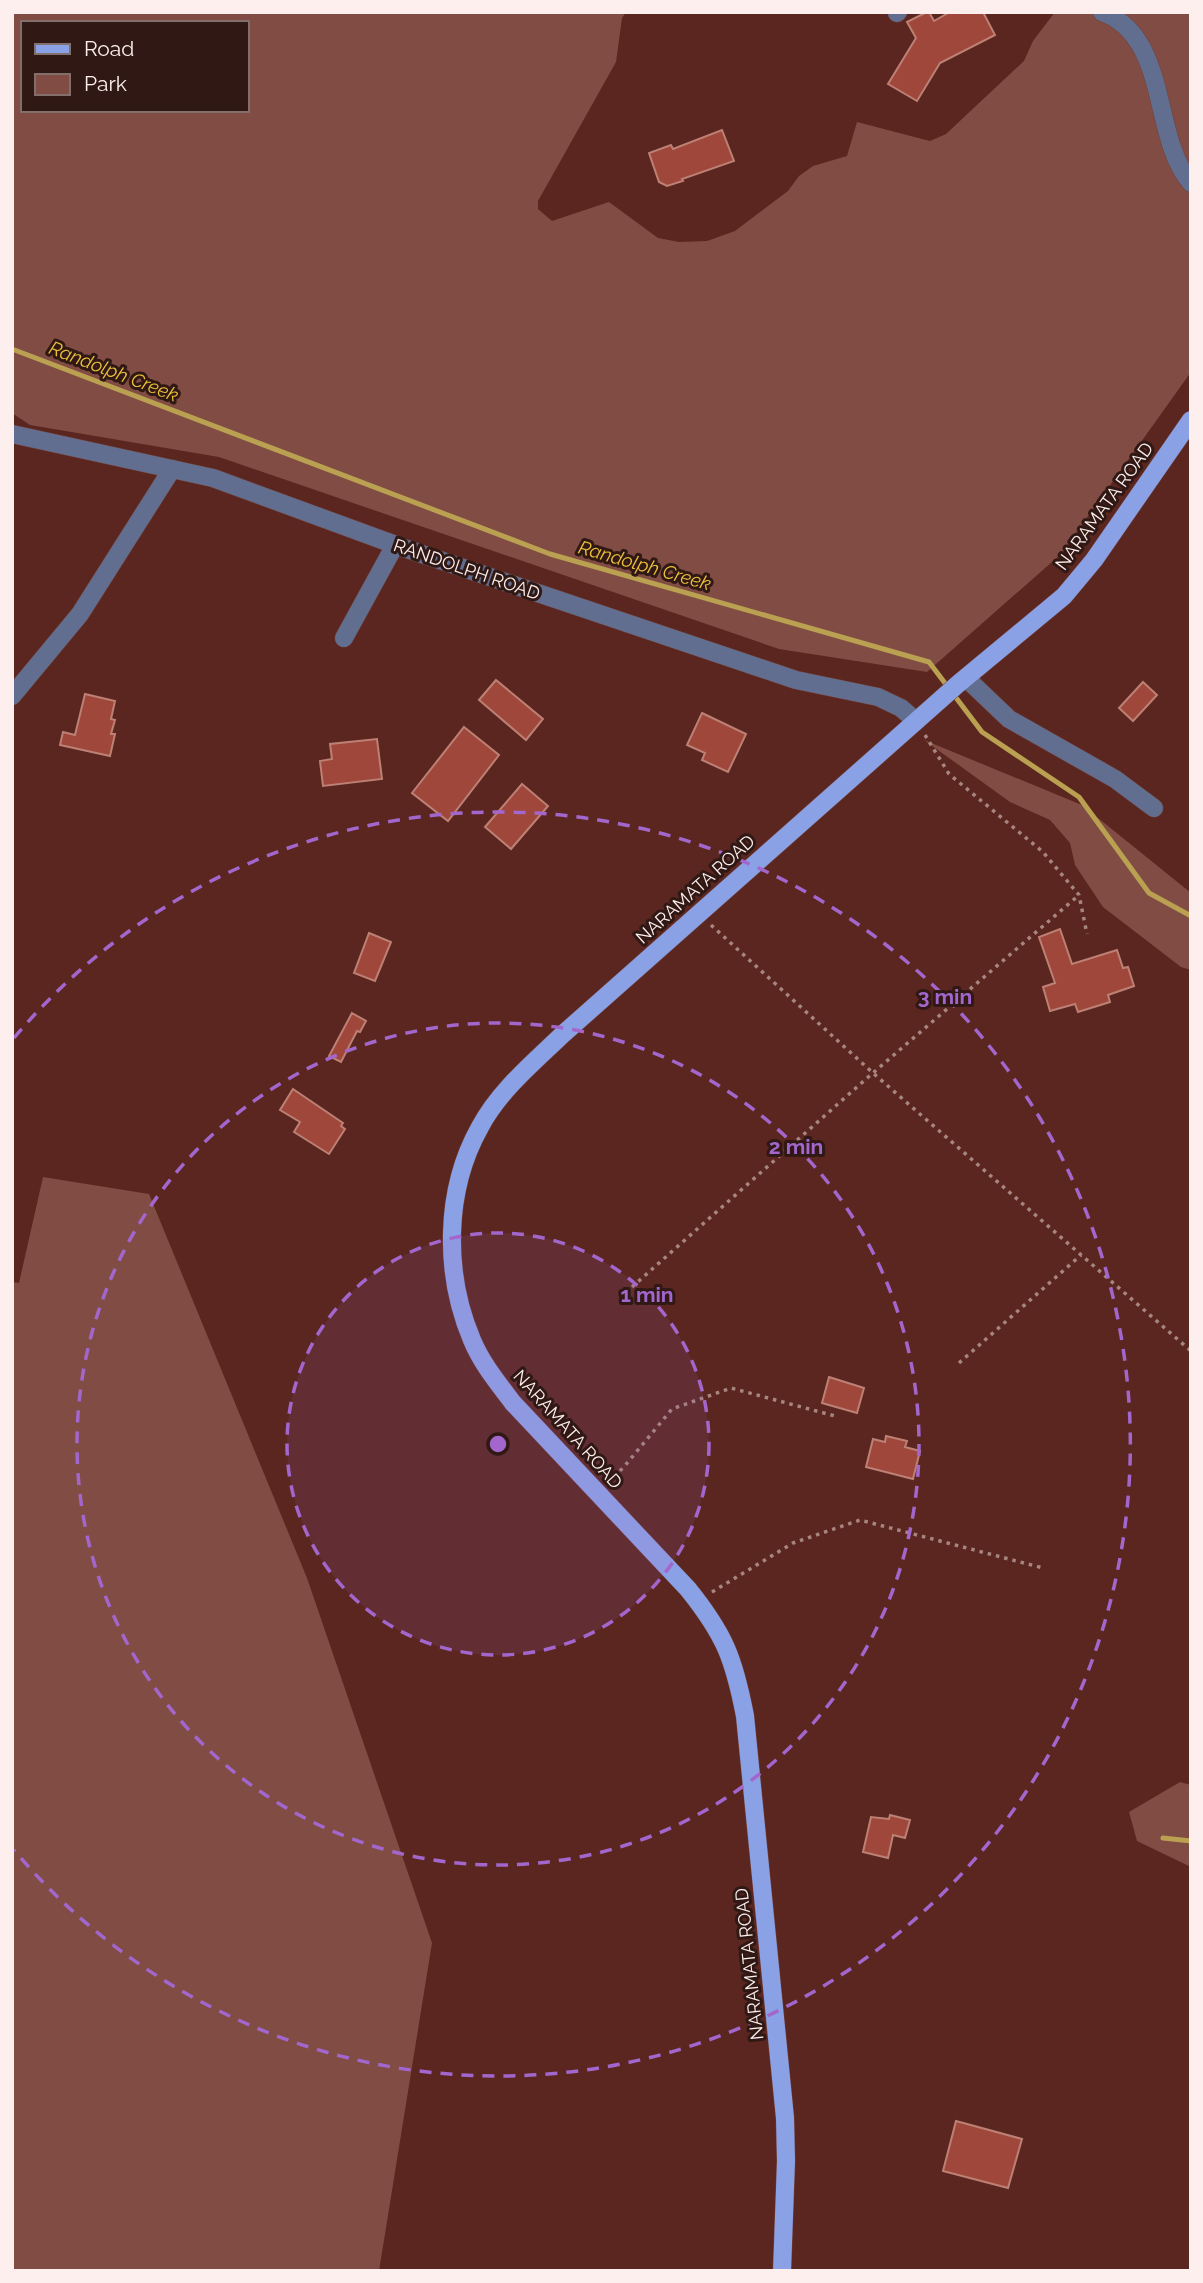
<svg xmlns="http://www.w3.org/2000/svg" width="1203" height="2283" font-family="Raleway,sans-serif">
  <style>
    .green { fill: #814c43; fill-rule: evenodd }
    .lines { fill: none; stroke-linecap: round; stroke-linejoin: round }
    .stream { stroke: #baa051; stroke-width: 5 }
    .building { fill: #a0473b; stroke: #bd8075; stroke-width: 2 }
    .minor-casing { stroke: #71423c; stroke-width: 19 }
    .major-casing { stroke: #71423c; stroke-width: 19 }
    .path { stroke: #a78580; stroke-width: 3.5; stroke-dasharray: 3.5 5; stroke-linecap: butt }
    .minor { stroke: #626e8f; stroke-width: 18 }
    .major { stroke: #8ba1e5; stroke-width: 18 }
    .ring { fill: none; stroke: #a266cd; stroke-width: 3.5; stroke-dasharray: 12 9 }
    .labels { text-anchor: middle; dominant-baseline: central; stroke-width: 6; stroke-linejoin: round; paint-order: stroke }
    .street-label { font-size: 18px; fill: #fdefed; stroke: #301814 }
    .water-label { font-size: 19px; font-style: italic; fill: #ebc03a; stroke: #301814 }
    .centre { fill: #a266cd; stroke: #301814; stroke-width: 3.5 }
    .ring-label { font-size: 21px; text-anchor: middle; font-weight: bold; fill: #a266cd; stroke: #301814; stroke-width: 6; stroke-linejoin: round; paint-order: stroke }
  </style>
  <rect width="100%" height="100%" fill="#5a261f"/>
  <g class="green">
    <path d="M12 12H626L622 18 616 62 538 201V209L552 221 609 202 658 238 679 242 707 241 735 231 788 191 799 176 813 166 847 156 857 122 930 141 946 134 1024 61 1033 41 1055 12H1191V372L1061 554 927 672 779 649 219 457 30 425 12 413ZM23 23H247V110H23Z"/>
    <path d="M924 740 1082 805 1191 893V970L1181 967 1103 907 1075 865 1070 843 1050 820 1010 802Z"/>
    <path d="M43 1177 149 1194 307 1578 432 1943 379 2271H12V1282L19 1283Z"/>
    <path d="M1180 1782 1191 1785V1867L1137 1841 1129 1812Z"/>
  </g>
  <g class="lines">
    <g class="stream">
      <path d="M12 349 550 554 929 662 982 732 1079 797 1149 893 1191 916"/>
      <path d="M1163 1838 1191 1841"/>
    </g>
  </g>
  <g class="building">
    <path d="M927 12H929L934 21 950 12H983L995 35 940 63 917 101 888 84 916 38 907 22Z"/>
    <path d="M722 130 734 161 682 179 683 181 667 186 659 182 649 153 671 145 673 149Z"/>
    <path d="M496 680 543 719 526 740 479 700Z"/>
    <path d="M1143 682 1157 695 1133 721 1119 708Z"/>
    <path d="M85 694 115 701 111 719 115 720 111 734H115L110 756 60 745 63 732 75 735Z"/>
    <path d="M702 713 746 734 728 772 702 760 705 753 687 745Z"/>
    <path d="M464 727 499 755 448 821 412 793Z"/>
    <path d="M377 739 382 779 323 786 320 761 332 759 330 744Z"/>
    <path d="M522 784 548 806 511 849 485 827Z"/>
    <path d="M1060 929 1072 964 1117 950 1123 968 1128 967 1134 986 1108 995 1110 1002 1078 1012 1075 1004 1050 1011 1043 987 1055 983 1039 937Z"/>
    <path d="M369 933 391 942 375 981 354 973Z"/>
    <path d="M352 1013 366 1021 360 1032 357 1031 341 1062 329 1056Z"/>
    <path d="M293 1089 343 1123 341 1126 345 1129 329 1154 294 1132 300 1122 280 1110Z"/>
    <path d="M829 1377 864 1388 857 1413 822 1403Z"/>
    <path d="M886 1436 907 1441 905 1447 920 1451 913 1479 866 1467 873 1439 885 1442Z"/>
    <path d="M890 1815 910 1820 905 1838 893 1835 888 1858 863 1852 871 1817 889 1819Z"/>
    <path d="M956 2121 1022 2139 1008 2188 943 2171Z"/>
  </g>
  <g class="lines">
    <g class="minor-casing">
      <g id="minor">
        <path d="M1102 12C1170 37 1151 137 1191 183"/>
        <path d="M897 13 898 12"/>
        <path d="M12 434 213 478 404 548 796 680 878 697 901 708 916 721"/>
        <path d="M344 638 395 545"/>
        <path d="M966 678 1009 719 1115 779 1154 808"/>
        <path d="M12 696 80 614 172 469"/>
      </g>
    </g>
    <g class="major-casing">
      <path id="major" d="M782 2271 786 2161 785 2118 745 1716C734 1659 725 1635 688 1589L513 1403C498 1383 482 1364 472 1340 444 1274 444 1191 480 1127 499 1091 533 1063 562 1035L958 684 1064 596 1094 560 1191 420"/>
    </g>
    <g class="path">
      <path d="M925 735 949 774 1043 852 1079 895 1087 934"/>
      <path d="M711 925 873 1073 1191 1351"/>
      <path d="M632 1287 866 1079 1079 895"/>
      <path d="M959 1363 1081 1255"/>
      <path d="M607 1482 623 1468 672 1409 731 1388 835 1416"/>
      <path d="M712 1592 793 1543 860 1520 1043 1568"/>
    </g>
    <use href="#minor" class="minor"/>
    <use href="#major" class="major"/>
  </g>
  <circle cx="498" cy="1444" r="211" fill="#a266cd" fill-opacity=".12"/>
  <g class="ring">
    <circle cx="498" cy="1444" r="211"/>
    <circle cx="498" cy="1444" r="421"/>
    <path d="M14 1038A632 632 0 1 1 14 1850"/>
  </g>
  <g class="labels">
    <g class="street-label">
      <text transform="translate(1104 506) rotate(-54)">NARAMATA ROAD</text>
      <text transform="translate(467 569) rotate(19)">RANDOLPH ROAD</text>
      <text transform="translate(695 889) rotate(-42)">NARAMATA ROAD</text>
      <text transform="translate(568 1429) rotate(48)">NARAMATA ROAD</text>
      <text transform="translate(749 1964) rotate(-96)">NARAMATA ROAD</text>
    </g>
    <g class="water-label">
      <text transform="translate(114 371) rotate(21)">Randolph Creek</text>
      <text transform="translate(645 565) rotate(16)">Randolph Creek</text>
    </g>
  </g>
  <circle cx="498" cy="1444" r="10" class="centre"/>
  <g class="ring-label">
    <text x="945" y="1004">3 min</text>
    <text x="796" y="1154">2 min</text>
    <text x="647" y="1302">1 min</text>
  </g>
  <rect width="1203" height="2283" fill="none" stroke="#fdefed" stroke-width="28"/>
  <rect x="21" y="21" width="228" height="91" fill="#301814" stroke="#826e6b" stroke-width="2"/>
  <rect x="35" y="44" width="35" height="10" fill="#8ba1e5" stroke="#826e6b" stroke-width="2"/>
  <text x="84" y="56" font-size="21" fill="#fdefed">Road</text>
  <rect x="35" y="74" width="35" height="21" fill="#814c43" stroke="#826e6b" stroke-width="2"/>
  <text x="84" y="91" font-size="21" fill="#fdefed">Park</text>
</svg>
